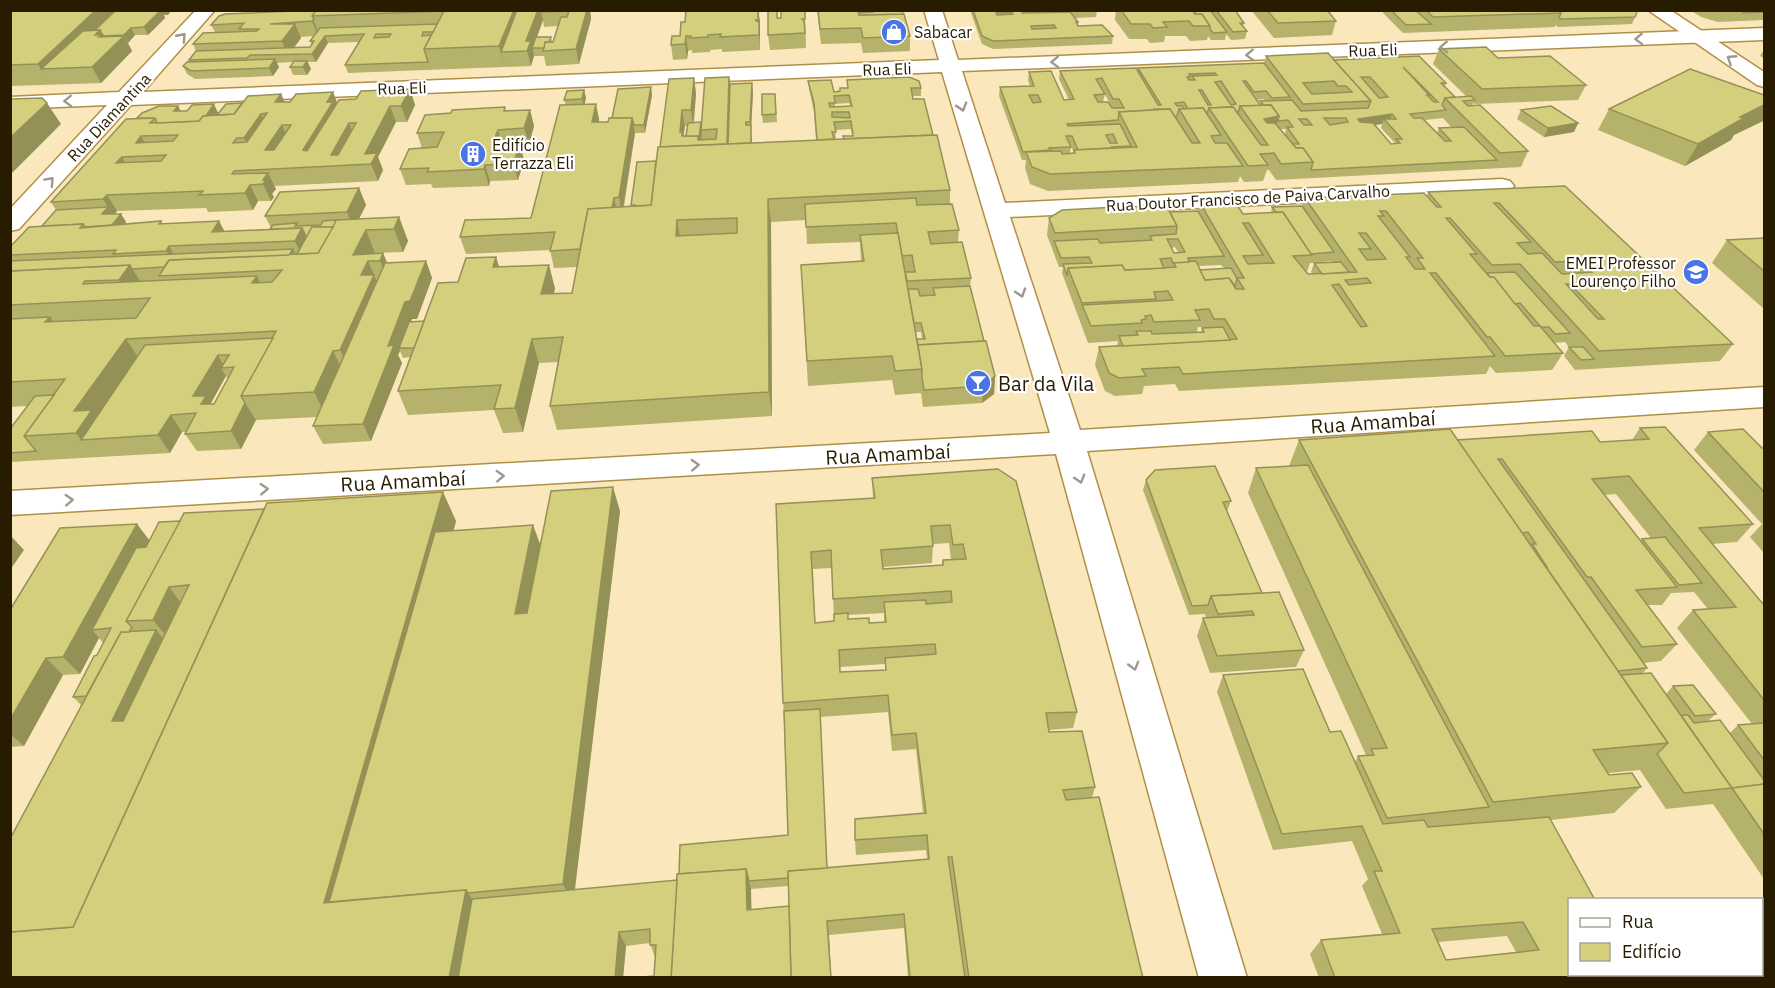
<svg xmlns="http://www.w3.org/2000/svg" width="1775" height="988" font-family="'IBM Plex Sans',sans-serif">
  <style>
    .lines { fill: none; stroke-linecap: round; stroke-linejoin: round }
    .minor-casing { stroke: #b09047; stroke-width: 3 }
    .major-casing { stroke: #b09047; stroke-width: 3 }
    .minor { fill: #fff; fill-rule: evenodd }
    .major { fill: #fff; fill-rule: evenodd }
    .wall { fill: #b5b26b; fill-rule: evenodd }
    .shaded-wall { fill: #949157 }
    .building { fill: #d3cf7c; stroke: #949157; stroke-width: 1.5; fill-rule: evenodd }
    .oneway { stroke: #9e988c }
    .labels { text-anchor: middle; dominant-baseline: central; stroke-width: 4.5; stroke-linejoin: round; paint-order: stroke }
    .far-poi-label { font-size: 16px; fill: #271b00; stroke: #fff; text-anchor: start }
    .far-street-label { font-size: 16px; fill: #271b00; stroke: #fff }
    .poi-label { font-size: 20px; fill: #271b00; stroke: #fff; text-anchor: start }
    .street-label { font-size: 20px; fill: #271b00; stroke: #fff }
  </style>
  <rect width="100%" height="100%" fill="#fbe7bc"/>
  <g class="lines">
    <g class="minor-casing">
      <path id="minor" d="M196 10H215L143 92 939 60 924 10H942L958 60 1764 28V40L962 71 1005 203 1502 179 1510 181 1514 186 1510 191 1502 193 1010 217 1080 430 1764 387V407L1087 451 1247 978H1199L1056 454 10 515V491L1050 433 942 72 131 105 19 229 10 231V209L107 105 10 109V97L119 92Z"/>
    </g>
    <g class="major-casing">
      <path id="major" d="M1648 10H1670L1764 72V87L1757 85Z"/>
    </g>
    <use href="#minor" class="minor"/>
    <use href="#major" class="major"/>
  </g>
  <g class="wall">
    <path d="M10 10 168 15H164L165 18 148 35H135L128 43 132 51 101 83 10 86Z"/>
    <path d="M308 10H590L591 19 579 64 546 66 544 56H534L531 66 348 73 345 65 359 42 328 43 316 62H308L311 69 307 75H293L290 67 293 62 277 63 279 67 273 76 195 79 187 74 183 66 190 62 189 60 196 51 193 44 215 32 211 25ZM543 20 544 27 558 26 553 42H552L551 37H537ZM314 36 310 41 312 45 310 47 294 48 301 38V37Z"/>
    <path d="M686 10H759L760 50 722 52V49L710 50V52L692 53V50L688 51 687 59 673 60 671 45 680 36 685 22Z"/>
    <path d="M777 10 778 18H781L805 10 806 48 770 50 768 35Z"/>
    <path d="M817 10H902L910 36V51L863 53 861 43 821 44Z"/>
    <path d="M970 10H1097L1096 17 1075 18 1078 22V26L1113 36 1112 44 993 49 982 44Z"/>
    <path d="M1116 10H1235L1244 23 1243 27 1247 31 1245 39 1231 40 1226 34 1225 40H1211L1208 36 1207 40 1190 41 1186 36H1165L1164 42 1150 43 1147 39H1129L1115 20Z"/>
    <path d="M1251 10H1327L1336 21 1332 35 1274 38Z"/>
    <path d="M1384 10H1635V17L1632 24 1558 27 1555 25V27L1403 33 1383 13Z"/>
    <path d="M1690 10H1764V20L1718 22 1701 17Z"/>
    <path d="M1439 49 1498 58 1586 85 1578 100 1475 104 1473 103 1472 106 1528 151 1521 167 1276 180 1269 170H1267L1263 181 1244 182 1240 176 1238 182 1048 191 1030 184 1025 168 1026 160H1022L999 96 1000 87 1030 86 1028 80 1029 72 1064 100H1069L1059 79 1060 71H1138V68L1264 63 1266 56 1334 60 1446 83 1445 87 1455 97H1467L1433 64ZM1101 86 1112 108H1118H1112L1103 102 1105 94ZM1264 99 1265 101H1260V104L1256 100ZM1443 118 1452 128H1439L1437 133 1425 120ZM1382 124 1381 128 1395 143 1391 144 1374 125ZM1280 129H1286L1285 134ZM1070 145H1071L1073 151V153H1070L1071 147Z"/>
    <path d="M1764 49V58L1760 56Z"/>
    <path d="M729 77 730 84 753 92 751 130 752 143 816 140 814 112 809 89 808 81 834 92 840 91 847 88V80L921 88V96H913V99L933 135 950 190V204L959 230 958 242 971 278 970 286 984 341 995 376 994 394 982 403 923 407 921 393 895 395 892 380 808 386 801 265 861 262 860 242 807 244 806 220 771 222 772 416 557 430 550 406 558 362 539 363 523 432 503 433 494 410 408 415 398 391 410 357 403 358 400 351 398 355 402 363 371 441 323 444 313 426 317 417 256 420 241 449 197 451 185 434 186 432H182L170 453 10 462V429L27 406 10 407V247L42 226 56 210 51 202 137 118 178 106 181 111 218 113 216 115 242 103 281 94 285 102H290L333 92 337 103 410 89 415 105 407 122H396L378 157 383 170 378 181 274 186 276 189 272 194 274 197 271 201H258L253 210 208 212 206 208 117 211 115 214H121L126 222 125 224 161 221 163 224 219 221 224 231 270 229 271 228 265 216 359 188 366 205 358 219 399 217 408 241 403 252 375 253H383L387 263 426 261 432 278 417 319H412L411 322 424 321 458 282 496 257 499 267 555 288 554 294 572 293 577 267 554 268 550 250 466 254 460 237 531 218 566 105 564 100 584 90 586 98 584 104 599 119V122H608L612 118 652 95 645 133H635L624 207H631V205L656 161 660 147 694 78 696 94 694 122H701L702 129ZM849 103 850 106 835 107V104ZM685 126H687L686 136H683ZM851 129 852 136 843 139H836L835 130ZM916 332H921L922 339H917ZM226 376 228 379 214 404 211 403Z"/>
    <path d="M775 94 777 122 763 123 762 115Z"/>
    <path d="M505 107 506 111 530 110 534 126 529 144 520 145 524 160 518 180 490 181 489 186 433 188 431 184 406 185 400 169 422 148 417 133 451 113Z"/>
    <path d="M1609 109 1763 121 1734 135 1731 140 1685 166 1598 130Z"/>
    <path d="M1521 110 1578 123 1574 132 1544 137 1517 119Z"/>
    <path d="M1565 186 1733 344 1720 361 1575 370 1564 356 1569 347 1565 342 1554 343 1563 353 1552 370 1496 373 1490 366 1486 374 1179 391 1175 384 1144 386 1142 394 1115 396 1105 391 1095 365 1099 347 1117 346 1118 341 1088 343 1062 273 1063 267H1059L1047 235 1049 218 1129 212 1130 207 1170 212 1198 211 1200 203 1243 214 1271 213 1272 207 1302 206 1305 198 1427 196 1428 192ZM1175 247 1178 252 1174 253 1172 248ZM1331 261 1332 262 1314 263 1311 272 1313 274H1308L1307 272 1310 263ZM1221 265 1224 268 1200 270 1198 266ZM1198 327H1204L1205 328H1202L1201 332H1197Z"/>
    <path d="M1764 238V309L1712 263 1727 240Z"/>
    <path d="M1640 428 1753 524 1737 542 1712 544 1764 605V879L1713 804 1666 809 1640 770 1608 773 1609 775 1641 787 1614 813 1551 820 1569 975H1761V902L1764 901V978H1319L1310 954 1321 940 1382 934 1362 886 1368 879 1352 841 1273 850 1217 692 1223 675 1330 732 1355 762 1358 756 1366 755 1248 493 1256 468 1289 466 1299 440H1457L1600 442 1632 440ZM1616 494 1651 538 1642 539 1640 541 1604 495ZM1694 592 1708 609 1693 610 1677 628 1752 724 1738 725 1730 733 1708 721 1716 714 1673 686 1666 694 1642 674 1647 668 1643 663 1661 661 1677 644 1648 605H1662L1671 593ZM1507 936 1516 952 1446 960 1438 942Z"/>
    <path d="M1708 432 1762 448H1764V553L1750 537 1762 524 1694 450Z"/>
    <path d="M998 469 1077 712 1073 728 1049 730V732L1095 787 1092 798 1143 978H908L904 928 829 935 831 978H631L654 976 655 958 650 943 626 946 623 978H10L81 705 73 697 103 643 99 638 80 674 63 675 24 746 10 747V610L149 540 456 521 454 530 540 544 620 511 575 890 677 880 788 835 776 504 873 498 872 478ZM949 543 951 560H943L942 565 883 569V567L932 563 933 544ZM832 568 834 621 815 623 813 569ZM884 613V622L869 623 848 619V615ZM885 664V670L840 672V667ZM888 712 892 751 916 749 923 813 855 840 856 855 926 850 927 859 827 868 820 717ZM788 886 789 906 751 909V889Z"/>
    <path d="M1146 480 1231 501 1227 511 1262 593 1304 650 1296 667 1210 673 1197 636 1203 618H1206L1205 614 1189 615 1143 490Z"/>
  </g>
  <g class="shaded-wall">
    <path d="M96 10H128L110 49 41 69 50 85 38 64Z"/>
    <path d="M172 10 168 15H164L165 18 148 35 144 27 140 11Z"/>
    <path d="M514 10H526L501 52 505 67 499 46Z"/>
    <path d="M538 10H546L541 12 543 20 533 48 534 56 531 66 527 51 526 41Z"/>
    <path d="M587 10H590L591 19 579 64 576 49Z"/>
    <path d="M758 10 760 21V50L758 20Z"/>
    <path d="M312 16 319 34 318 36 312 21Z"/>
    <path d="M295 24 301 38 289 54 287 55 282 41Z"/>
    <path d="M131 28 135 35 128 43 124 35Z"/>
    <path d="M124 36 132 51 101 83 92 67Z"/>
    <path d="M325 36 328 43 316 62 312 54Z"/>
    <path d="M686 36 688 51 687 59 685 44Z"/>
    <path d="M275 59 279 67 273 76 269 68Z"/>
    <path d="M307 61 311 69 307 75 303 67Z"/>
    <path d="M729 77 731 92 727 158 726 150Z"/>
    <path d="M694 78 696 94 693 126 691 110Z"/>
    <path d="M752 83 753 92 751 130 752 165 750 122Z"/>
    <path d="M651 87 652 95 645 133 644 125Z"/>
    <path d="M410 89 415 105 407 122 401 106Z"/>
    <path d="M584 90 586 98 584 107 582 99Z"/>
    <path d="M333 92 339 108 310 167 303 150 327 102Z"/>
    <path d="M281 94 288 110 275 102Z"/>
    <path d="M47 103 61 124 10 175V138Z"/>
    <path d="M214 104 218 113 210 123 205 116Z"/>
    <path d="M596 104 599 119 595 138 592 122Z"/>
    <path d="M1764 105V118L1763 121 1734 135 1731 140 1685 166 1698 144 1740 117Z"/>
    <path d="M178 106 182 114 174 111Z"/>
    <path d="M390 106 396 122 378 157 383 170 378 181 371 164 365 154Z"/>
    <path d="M530 110 534 126 529 144 524 128Z"/>
    <path d="M682 110 685 126 683 140 680 132Z"/>
    <path d="M261 114 268 130 252 154 244 138Z"/>
    <path d="M1392 114 1389 123 1384 119 1382 124 1355 127 1358 119Z"/>
    <path d="M1279 116 1275 132 1260 135 1264 119Z"/>
    <path d="M632 118 635 133 622 214 619 197Z"/>
    <path d="M701 122 702 130 701 147 699 138Z"/>
    <path d="M349 123 356 139 340 166 331 155Z"/>
    <path d="M1578 123 1574 132 1544 137 1548 128Z"/>
    <path d="M282 125 289 141 272 166 265 150Z"/>
    <path d="M498 130 502 146 492 145Z"/>
    <path d="M141 136 150 152 136 143Z"/>
    <path d="M520 144 524 160 518 180 513 164Z"/>
    <path d="M122 157 131 173 116 163Z"/>
    <path d="M485 165 490 181 489 186 484 169Z"/>
    <path d="M268 173 276 189 272 194 274 197 271 201 263 184V180Z"/>
    <path d="M250 185 258 201 253 210 245 193Z"/>
    <path d="M359 188 366 205 354 229 347 212Z"/>
    <path d="M107 195 117 211 113 216 103 199Z"/>
    <path d="M614 198 618 214H611Z"/>
    <path d="M768 199 771 222 772 416 769 392Z"/>
    <path d="M108 207 113 216 102 214Z"/>
    <path d="M121 214 126 222 112 240 106 232Z"/>
    <path d="M399 217 408 241 403 252 394 229Z"/>
    <path d="M677 220 681 244 676 236Z"/>
    <path d="M219 221 228 238 212 232Z"/>
    <path d="M297 223 300 231 302 228 310 245 303 258 295 241V226Z"/>
    <path d="M366 230 375 253 368 261 384 298 352 375 340 350 353 255Z"/>
    <path d="M169 246 179 263 175 267 166 251Z"/>
    <path d="M293 249 299 261 289 255Z"/>
    <path d="M383 253 393 277 390 284 380 261Z"/>
    <path d="M496 257 503 280 493 267Z"/>
    <path d="M426 261 432 278 417 319H412L401 348H399L400 351 398 355 402 363 371 441 363 424 388 346 405 302Z"/>
    <path d="M130 265 145 289 131 299 119 280Z"/>
    <path d="M549 265 555 288 548 318 541 294Z"/>
    <path d="M257 276 269 300 252 283Z"/>
    <path d="M50 317 67 341 45 322Z"/>
    <path d="M126 339 142 363 81 440 76 433 48 435Z"/>
    <path d="M532 339 539 363 523 432 515 408Z"/>
    <path d="M333 351 345 375 326 416 314 392Z"/>
    <path d="M218 355 225 368H221L226 376 211 403 212 422 193 396Z"/>
    <path d="M995 376 994 394 982 403 984 386Z"/>
    <path d="M245 403 256 420 241 449 231 431Z"/>
    <path d="M171 415 182 432 170 453 158 435Z"/>
    <path d="M613 487 620 511 573 904 563 884Z"/>
    <path d="M443 492 456 521 352 904 324 903Z"/>
    <path d="M137 524 150 541 92 630 99 638 80 674 63 657Z"/>
    <path d="M533 525 542 549 525 637 515 614Z"/>
    <path d="M10 535 24 550 10 570Z"/>
    <path d="M169 587 187 611 172 643 153 620 135 621Z"/>
    <path d="M156 630 176 653 134 744 112 721Z"/>
    <path d="M46 658 63 675 24 746 10 734V720Z"/>
    <path d="M746 869 751 889 752 929 747 910Z"/>
    <path d="M466 890 482 914 471 978H449Z"/>
    <path d="M827 921 829 935 831 978Z"/>
    <path d="M619 932 626 946 623 978H615Z"/>
  </g>
  <g class="building">
    <path d="M10 10H96L38 64 10 65Z"/>
    <path d="M116 10H140V11L161 10 144 27 131 28 124 35 103 36 100 30 94 31Z"/>
    <path d="M316 10H514L499 46 424 49 444 11 312 16Z"/>
    <path d="M316 10 312 16 314 19 312 21 270 24H295L282 41 193 44 203 33 257 31 259 29H239L244 23 211 25 219 16 225 14Z"/>
    <path d="M517 10H538L526 41H531L527 51 501 52Z"/>
    <path d="M542 10H587L576 49 543 51 545 42H553L561 17H567L569 11 541 12Z"/>
    <path d="M686 10H758V20H755L759 22V35L720 37 721 34 708 35V37L690 38 691 36H686L685 44 671 45 672 36H680L681 22H685Z"/>
    <path d="M768 10H777V18H781V10H805V19H802L804 21 805 33 768 35Z"/>
    <path d="M818 10H858L859 15 904 14 910 36 863 38 861 28 820 29Z"/>
    <path d="M873 10H902L903 14 859 15V13L873 12Z"/>
    <path d="M973 10H1035L1022 11V13L1070 12 1078 22H1076L1078 26 1102 25 1113 36 993 41 982 36ZM1012 12 1013 14 997 15 996 13ZM1054 25 1056 28 1032 29 1031 26Z"/>
    <path d="M1121 10H1192L1195 14H1202L1210 26H1193L1189 21 1163 22 1167 27 1153 28 1150 24H1131Z"/>
    <path d="M1193 10H1210L1227 32 1213 33 1210 29V26L1202 14H1196Z"/>
    <path d="M1216 10H1235L1244 23H1240L1247 31 1233 32Z"/>
    <path d="M1267 10H1327L1336 21 1278 23Z"/>
    <path d="M1391 10H1415L1431 24 1406 25Z"/>
    <path d="M1426 10H1558L1561 13 1433 17Z"/>
    <path d="M1558 10H1635L1637 12 1635 17 1561 19 1559 18 1561 13Z"/>
    <path d="M1744 10H1764V12L1743 13Z"/>
    <path d="M437 24 433 32H423L422 36 431 35 424 49 428 62 345 65 364 34 325 36 312 54 250 55 247 58 189 60 196 51 310 47 314 41H310L320 28ZM376 34H391L389 37 374 38Z"/>
    <path d="M100 30 95 35H102L99 37 124 36 92 67 41 69 83 31Z"/>
    <path d="M536 37H551L549 42H545L544 48H532Z"/>
    <path d="M1486 47 1498 58 1550 56 1586 85 1482 89 1439 49Z"/>
    <path d="M1328 53 1371 101 1303 104 1266 56ZM1334 81 1338 86H1346L1352 92 1312 94 1303 83Z"/>
    <path d="M1419 56 1446 83H1441L1455 97 1445 98 1442 105 1446 110 1410 114 1414 118H1422L1445 141H1451L1439 128 1464 127 1497 160 1311 170 1313 162 1303 148H1296L1292 144H1299L1287 127H1293L1288 120 1278 121 1279 116 1271 105H1264L1260 101 1292 100 1301 111 1368 108 1371 101 1334 60ZM1403 67 1438 102H1434L1427 95H1429ZM1361 77H1370L1388 97 1379 98ZM1392 114 1396 119H1384L1402 139H1396L1400 143 1391 144 1373 123 1360 122 1358 119ZM1324 118H1346L1348 122 1330 125ZM1299 119H1307L1312 125H1304Z"/>
    <path d="M275 59 269 68 191 71 183 66 187 62Z"/>
    <path d="M294 61H307L303 67H290Z"/>
    <path d="M1264 63 1290 97 1272 98 1266 91 1254 92 1246 81H1243L1261 106H1240L1238 113 1233 107 1209 108 1207 114 1203 108 1188 109 1184 102 1175 103 1177 106H1182L1184 109H1179L1177 116 1175 117 1170 109H1154V110L1119 112 1118 120 1067 124 1068 126 1120 124 1131 146 1112 147 1113 148 1078 150 1072 136H1066L1071 147 1049 148 1051 150 1023 152 1000 87 1034 86 1029 72 1051 71 1064 100 1074 99 1060 71 1136 68 1158 105H1161L1138 68ZM1215 73 1217 75 1192 76 1195 80H1189L1187 77H1190L1189 74ZM1102 78 1113 99H1119L1124 108H1112L1108 102H1098L1094 95 1105 94 1096 79ZM1221 81 1236 104 1231 105 1215 82ZM1199 90H1202L1211 105H1208ZM1029 95H1038L1041 102 1033 103ZM1113 134 1117 143H1110L1106 135Z"/>
    <path d="M1690 69 1764 95V105L1740 117 1744 118 1698 144 1609 109Z"/>
    <path d="M729 77 727 144 660 147 669 79 694 78 691 110H682L680 132H682V136H698V140L716 139 717 129 701 130 705 78Z"/>
    <path d="M909 77 919 81 921 88H911L913 99H924L933 135 844 139 843 136H853L851 121 834 122 836 132H832L834 139 817 140 814 103 808 81 831 80 834 92 840 91V88H848L847 80ZM849 95 852 106 830 107 829 103H835L834 96ZM832 112H849L850 118 832 117Z"/>
    <path d="M752 83 750 122H746V125H751V143L728 144 730 84Z"/>
    <path d="M651 87 644 125H634L632 118H612L618 89Z"/>
    <path d="M410 89 401 106H390L365 154 377 153 371 164 234 171 232 174 268 173 263 180H266L263 184 250 185 245 193 199 195 203 191 107 195 103 199 51 202 126 119 155 118 150 123 199 121 203 116 234 114 248 96 281 94 275 102H290L296 94 333 92 327 102H333L303 150 307 151 339 100 356 99 361 91ZM267 113 247 142 233 143 237 138H244L261 114ZM349 123H356L338 155H331ZM282 125H291L274 150H265ZM178 135 173 141 136 143 141 136ZM166 155 161 161 116 163 122 157Z"/>
    <path d="M584 90 582 99 564 100 567 91Z"/>
    <path d="M762 94H775L776 114 762 115Z"/>
    <path d="M1471 96 1475 100 1463 101 1468 106 1480 105 1528 151 1500 153 1445 98Z"/>
    <path d="M42 98 47 103 10 138V99Z"/>
    <path d="M242 103 234 114 217 115 226 104Z"/>
    <path d="M214 104 206 116H203L199 121 157 123 155 118H137L142 113 159 106H178L174 111H187L192 105Z"/>
    <path d="M596 104 592 122H608L609 118H632L619 197 614 198 612 208 588 209 580 249 550 251 555 232 460 237 465 220 531 218 560 105Z"/>
    <path d="M1271 105 1279 116 1264 119 1267 123H1275L1296 148H1303L1313 162 1281 164 1274 153 1260 154 1268 165 1248 166 1209 108 1233 107 1261 145H1268L1240 106Z"/>
    <path d="M1551 106 1578 123 1548 128 1521 110Z"/>
    <path d="M505 107 504 111 530 110 524 128 498 130 492 145 520 144 513 164 485 165 484 169 427 172 429 168 400 169 409 149 437 147 444 132 417 133 425 115 451 113 452 110Z"/>
    <path d="M1203 108 1221 135 1211 136 1215 143H1227L1243 166 1050 174 1032 167 1026 152 1061 151 1062 154 1075 153 1074 150 1137 147 1119 112 1170 109 1192 143H1200L1179 109Z"/>
    <path d="M701 122 699 138 698 136H686L688 123Z"/>
    <path d="M937 135 950 190 768 199 769 392 550 406 563 337 532 339 515 408 494 409 501 385 398 391 438 283 458 282 466 258 496 257 493 267 549 265 541 294 572 293 588 209 651 205 658 147ZM737 218V233L676 236 677 220Z"/>
    <path d="M656 161 651 205 635 206V205H631L637 162Z"/>
    <path d="M1565 186 1733 344 1599 351 1520 264 1492 265 1450 218H1446L1477 254H1470L1480 266 1490 277H1494L1534 326H1540L1563 353 1505 356 1490 337H1487L1436 273H1430L1495 356 1183 374 1179 367 1142 369 1146 376 1119 378 1109 373 1099 347 1237 339 1225 319H1214L1209 309 1195 310 1200 320 1154 322 1151 315 1145 316 1146 319 1141 320 1142 323 1091 326 1082 305 1173 300 1168 291 1154 292 1156 299 1082 303 1068 268 1122 265 1125 270 1176 267 1173 262 1196 261 1205 280 1229 278 1236 289H1244L1237 278H1244L1200 203 1235 202 1243 214 1283 212 1312 255 1293 256 1308 274 1357 272 1305 198 1424 193 1437 207H1441L1428 192ZM1494 203H1499L1555 262 1581 261 1592 272 1562 274 1542 253 1528 254 1517 243 1531 242ZM1380 211H1386L1423 258H1417L1425 269H1415L1406 257H1410L1378 216H1384ZM1243 223H1249L1274 263 1248 264 1243 256 1263 255ZM1359 233H1366L1386 259 1367 260 1359 249H1371ZM1367 278 1371 283 1349 285 1345 280ZM1339 284 1367 326 1361 327 1332 285ZM1566 284H1570L1604 319H1598Z"/>
    <path d="M359 188 347 212 265 216 280 192Z"/>
    <path d="M916 198 917 205 952 204 959 230 928 232 931 244 962 242 971 278 907 281 905 272H915L912 255 902 256 896 223 806 227 805 204Z"/>
    <path d="M1166 205 1177 226 1055 233 1049 218 1062 210 1117 207 1119 212 1132 211 1130 207Z"/>
    <path d="M1302 206 1334 252 1311 254 1283 212H1276L1272 207Z"/>
    <path d="M108 207 102 214H121L112 225 85 227 83 224 42 226 56 210Z"/>
    <path d="M1198 211 1224 256 1188 258 1189 262 1173 263 1171 258 1160 259 1164 268 1125 270 1122 265 1068 268 1067 276 1063 264 1092 263 1089 257 1061 258 1054 241 1098 239 1100 243 1152 240 1150 236 1176 234 1177 226 1170 212ZM1167 239H1178L1185 252 1174 253Z"/>
    <path d="M399 217 394 229 366 230 353 255 383 253 380 261H368L361 275H374L340 350 333 351 314 392 241 396 276 331 126 339 74 411 92 410 76 433 24 436 65 379 10 382V319L50 317 45 322 136 318 150 298 10 305V271L130 265 119 280 85 281 83 284 257 276 252 283 272 282 282 270 159 276 169 260 318 253 336 220Z"/>
    <path d="M336 220 333 227H312L307 236H306L302 228 270 229 273 225 297 223 295 226 321 225 323 221Z"/>
    <path d="M161 221 159 224 219 221 212 232 302 228 295 241 169 246 166 251 113 254 116 250 10 255V247L29 227 83 224 80 228Z"/>
    <path d="M312 227H333L318 253 297 254Z"/>
    <path d="M898 233 922 369 895 371 892 356 807 361 801 265 864 261 860 235Z"/>
    <path d="M1764 238V271L1727 240Z"/>
    <path d="M293 249 289 255 169 260 164 267 132 269 130 265 10 271V261Z"/>
    <path d="M426 261 410 301 405 302 388 346 394 345 363 424 313 426 385 263Z"/>
    <path d="M1341 262 1349 272 1322 274 1314 263Z"/>
    <path d="M1231 268 1237 279 1235 286 1229 278 1205 280 1200 270Z"/>
    <path d="M1515 272 1570 333 1555 334 1549 327H1541L1520 303 1515 304 1494 277H1490L1487 273Z"/>
    <path d="M970 286 984 341 918 345 917 339H925L921 323H914L908 289H918L920 296 935 295 933 288Z"/>
    <path d="M424 321 414 348H399L409 322Z"/>
    <path d="M1223 327 1230 340 1123 346 1119 336 1138 335 1136 331H1151L1152 334 1204 332 1202 328Z"/>
    <path d="M273 338 241 396 245 403 231 431 185 434 196 413 171 415 158 435 81 440 145 345ZM218 355H229L221 368 234 367 214 404H201L206 396H193Z"/>
    <path d="M986 341 995 376 984 386 924 390 922 377V369L918 345Z"/>
    <path d="M1569 347H1583L1594 359 1581 360Z"/>
    <path d="M54 395 24 436 36 451 10 453V429L35 396Z"/>
    <path d="M1665 427 1753 524 1699 528 1764 605V700L1693 610 1736 607 1629 476 1592 479 1677 587 1636 590 1677 644 1642 647 1591 577H1587L1502 459H1498L1647 668 1618 671 1546 567H1547L1532 544H1536L1528 532 1522 533 1457 440 1592 431 1600 442 1649 439 1640 428Z"/>
    <path d="M1450 429 1668 743 1593 750 1609 775 1632 773 1641 787 1493 802 1299 440Z"/>
    <path d="M1743 429 1762 448H1764V492L1708 432Z"/>
    <path d="M1308 465 1489 807 1387 818 1358 756 1374 755 1371 749 1387 748 1256 468Z"/>
    <path d="M1215 466 1231 501 1223 502 1262 593 1211 596 1208 605 1192 606 1146 480 1155 470Z"/>
    <path d="M998 469 1016 481 1077 712 1046 713 1049 732 1082 731 1095 787 1063 790 1066 800 1099 797 1143 978H969L952 857H948L965 978H910L904 914 827 921 831 978H791L788 871 929 859 927 835 855 840V819L926 813 916 733 892 735 888 695 783 703 776 504 875 498 872 478ZM950 525 953 545 963 544 966 559 943 560V565L883 569 881 550 933 546 931 526ZM831 550 833 599 951 591 952 602 926 604V600L884 602 886 622 869 623V618L848 619V613L834 614V621L815 623 811 552ZM935 644 936 654 885 658 886 670 840 672 839 650Z"/>
    <path d="M613 487 563 884 468 893 466 890 329 902 435 532 533 525 515 614 527 613 551 491Z"/>
    <path d="M443 492 324 903 466 890 449 978H10V932L73 927 267 503Z"/>
    <path d="M264 509 73 927 10 932V839L121 632 156 630 112 721H123L189 585 169 587 153 620 126 621 184 513Z"/>
    <path d="M180 521 126 621 132 627 129 632H121L86 696 73 697 94 656 97 655 111 628 92 630 136 548 146 547 159 522Z"/>
    <path d="M137 524 63 657 46 658 10 720V610L60 528Z"/>
    <path d="M1665 537 1702 583 1679 585 1642 539Z"/>
    <path d="M1279 592 1304 650 1217 656 1203 618 1254 615 1252 611 1218 614 1211 596Z"/>
    <path d="M1303 669 1330 732 1341 731 1383 824 1424 820 1428 827 1549 817 1595 900H1569V975H1752L1754 978H1335L1321 940 1400 933 1374 871H1382L1362 826 1282 834 1223 675ZM1523 922 1539 950 1446 960 1432 929Z"/>
    <path d="M1651 673 1732 788 1684 793 1657 754 1668 743 1621 675Z"/>
    <path d="M1693 685 1716 714 1695 716 1673 686Z"/>
    <path d="M820 709 827 868 788 871V878L749 881 746 869 679 874 680 845 788 835 784 711Z"/>
    <path d="M1681 715H1688L1694 723 1720 720 1764 780V784L1732 788Z"/>
    <path d="M1764 723V760L1738 725Z"/>
    <path d="M1764 784V834L1732 788Z"/>
    <path d="M746 869 747 910 789 906 791 978H671L677 874Z"/>
    <path d="M677 880 671 978H631L654 976 656 945H650V929L619 932 615 978H458L472 899Z"/>
    <path d="M1764 901V961L1761 957V902Z"/>
  </g>
  <defs><path id="oneway-chevron" d="M-2-3.5L2.5 0L-2 3.5" fill="none" stroke-width="1.6" stroke-linecap="round" stroke-linejoin="round" transform="scale(1.5)"/></defs>
  <g class="oneway">
    <use href="#oneway-chevron" transform="translate(182 37) rotate(-48)"/>
    <use href="#oneway-chevron" transform="translate(1639 39) rotate(178)"/>
    <use href="#oneway-chevron" transform="translate(1444 47) rotate(178)"/>
    <use href="#oneway-chevron" transform="translate(1250 55) rotate(178)"/>
    <use href="#oneway-chevron" transform="translate(1731 59) rotate(-147)"/>
    <use href="#oneway-chevron" transform="translate(1055 62) rotate(178)"/>
    <use href="#oneway-chevron" transform="translate(68 101) rotate(178)"/>
    <use href="#oneway-chevron" transform="translate(962 107) rotate(73)"/>
    <use href="#oneway-chevron" transform="translate(50 181) rotate(-47)"/>
    <use href="#oneway-chevron" transform="translate(1021 293) rotate(72)"/>
    <use href="#oneway-chevron" transform="translate(695 465) rotate(-3)"/>
    <use href="#oneway-chevron" transform="translate(500 476) rotate(-3)"/>
    <use href="#oneway-chevron" transform="translate(1080 479) rotate(73)"/>
    <use href="#oneway-chevron" transform="translate(264 489) rotate(-3)"/>
    <use href="#oneway-chevron" transform="translate(69 500) rotate(-3)"/>
    <use href="#oneway-chevron" transform="translate(1134 666) rotate(74)"/>
  </g>
  <defs>
    <g id="shop-disc" transform="scale(1.35)"><circle r="9.5" fill="#4a73e6" stroke="#fff"/><path d="M-5-2.5h2.3a2.7 3.5 0 0 1 5.4 0H5L5.5 6h-11ZM-1.5-2.5h3a1.5 2.3 0 0 0-3 0Z" fill="#fff"/></g>
    <g id="building-disc" transform="scale(1.35)"><circle r="9.5" fill="#4a73e6" stroke="#fff"/><path d="M-4-6H4V6H1V3H-1V6H-4ZM-2.5-4.3h1.7v1.8h-1.7ZM.8-4.3h1.7v1.8H.8ZM-2.5-1h1.7V.8h-1.7ZM.8-1h1.7V.8H.8Z" fill="#fff"/></g>
    <g id="school-disc" transform="scale(1.35)"><circle r="9.5" fill="#4a73e6" stroke="#fff"/><path d="M0-5L7-2L0 1L-7-2ZM-4 1L0 2.5L4 1V4Q0 6-4 4Z" fill="#fff"/></g>
    <g id="bar-disc" transform="scale(1.35)"><circle r="9.5" fill="#4a73e6" stroke="#fff"/><path d="M-6-5H6L.8 .8V4.5H3.5V6h-7V4.5H-.8V.8Z" fill="#fff"/></g>
  </defs>
  <g fill-rule="evenodd">
    <use href="#shop-disc" x="894" y="32"/>
    <use href="#building-disc" x="473" y="154"/>
    <use href="#school-disc" x="1696" y="272"/>
    <use href="#bar-disc" x="978" y="383"/>
  </g>
  <g class="labels">
    <g class="far-poi-label">
      <text x="914" y="32">Sabacar</text>
      <text x="492" y="145">Edifício<tspan x="492" dy="18">Terrazza Eli</tspan></text>
      <text x="1676" y="263" text-anchor="end">EMEI Professor<tspan x="1676" dy="18">Lourenço Filho</tspan></text>
    </g>
    <g class="far-street-label">
      <text transform="translate(1373 50) rotate(-2)">Rua Eli</text>
      <text transform="translate(887 69) rotate(-2)">Rua Eli</text>
      <text transform="translate(402 88) rotate(-2)">Rua Eli</text>
      <text transform="translate(109 117) rotate(-47)">Rua Diamantina</text>
      <text transform="translate(1248 198) rotate(-3)">Rua Doutor Francisco de Paiva Carvalho</text>
    </g>
    <g class="poi-label">
      <text x="998" y="383">Bar da Vila</text>
    </g>
    <g class="street-label">
      <text transform="translate(1373 422) rotate(-4)">Rua Amambaí</text>
      <text transform="translate(888 454) rotate(-3)">Rua Amambaí</text>
      <text transform="translate(403 481) rotate(-3)">Rua Amambaí</text>
    </g>
  </g>
  <rect width="1775" height="988" fill="none" stroke="#271b00" stroke-width="24"/>
  <rect x="1568" y="898" width="195" height="78" fill="#ffffff" stroke="#a9a499" stroke-width="1.5"/>
  <rect x="1580" y="918" width="30" height="9" fill="#ffffff" stroke="#a9a499" stroke-width="1.5"/>
  <text x="1622" y="928" font-size="18" fill="#271b00">Rua</text>
  <rect x="1580" y="943" width="30" height="18" fill="#d3cf7c" stroke="#a9a499" stroke-width="1.5"/>
  <text x="1622" y="958" font-size="18" fill="#271b00">Edifício</text>
</svg>
